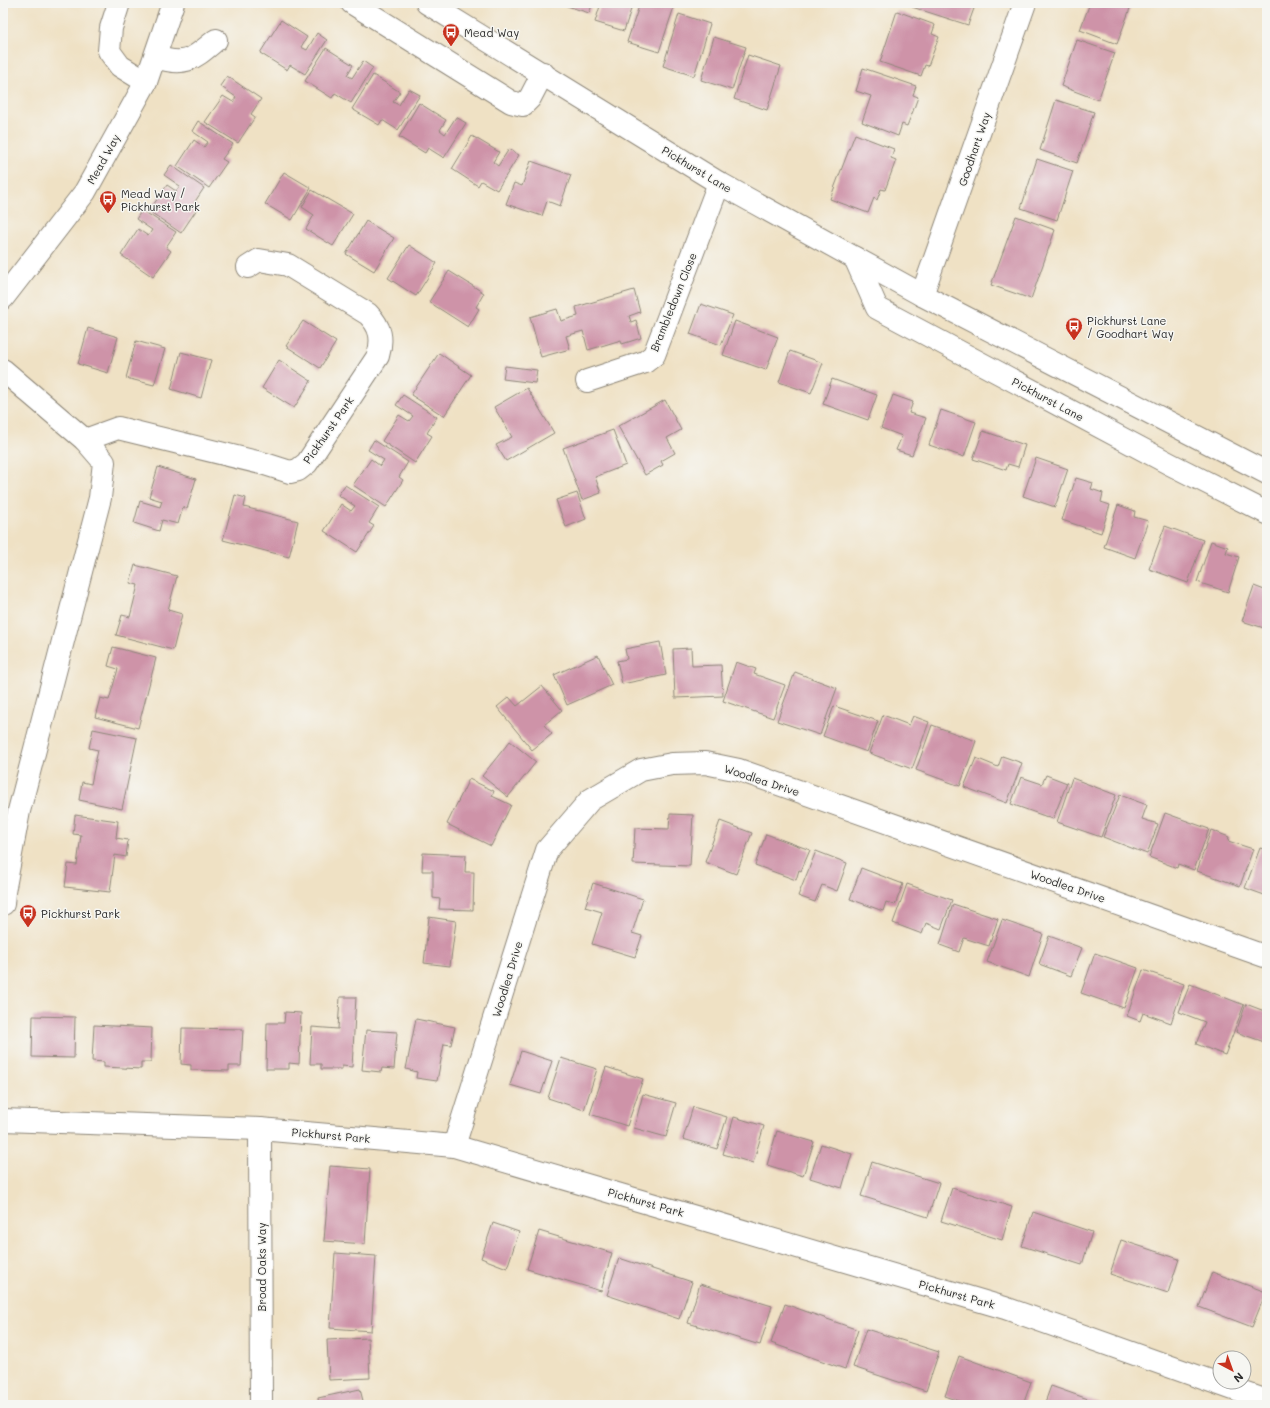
<svg xmlns="http://www.w3.org/2000/svg" width="1270" height="1408" font-family="Mali,sans-serif">
  <style>
    .building { fill: #ce93a8 }
    .lines { fill: none; stroke-linecap: round; stroke-linejoin: round }
    .minor-casing { stroke: #8d8678; stroke-width: 24 }
    .major-casing { stroke: #8d8678; stroke-width: 24 }
    .minor { stroke: #fff; stroke-width: 22 }
    .major { stroke: #fff; stroke-width: 22 }
    .labels { text-anchor: middle; dominant-baseline: central; stroke-width: 3; stroke-linejoin: round; paint-order: stroke }
    .poi-label { font-size: 11px; fill: #2b2b2b; stroke: #f6f6f2; text-anchor: start }
    .street-label { font-size: 11px; fill: #2b2b2b; stroke: #f6f6f2 }
  </style>
  <rect width="100%" height="100%" fill="#f6f6f2"/>
  <filter id="ink" filterUnits="userSpaceOnUse"><feTurbulence type="fractalNoise" baseFrequency=".025" numOctaves="2"/><feDisplacementMap in="SourceGraphic" scale="8" xChannelSelector="R" yChannelSelector="G"/><feConvolveMatrix kernelMatrix="1 2 1 2 8 2 1 2 1" color-interpolation-filters="sRGB"/></filter>
  <filter id="wash" filterUnits="userSpaceOnUse"><feTurbulence type="fractalNoise" baseFrequency=".012" numOctaves="4" result="noise"/><feDisplacementMap in="SourceGraphic" scale="16" xChannelSelector="R" yChannelSelector="G"/><feGaussianBlur stdDeviation="0.9" result="paint"/><feColorMatrix in="noise" values="0 0 0 0 0 0 0 0 0 0 0 0 0 0 0 0 0 1.4 0 .05"/><feComposite in="paint" operator="in"/></filter>
  <g filter="url(#wash)">
    <rect width="100%" height="100%" fill="#efe1c4"/>
    <g id="blocks">
      <g class="building">
        <path d="M558 3H593L589 13Z"/>
        <path d="M601 3H633L624 31 595 22Z"/>
        <path d="M640 3H671L675 4 659 52 627 42Z"/>
        <path d="M913 3H976L968 25 912 7Z"/>
        <path d="M1090 3H1132L1117 44 1080 30Z"/>
        <path d="M897 11 935 25 932 34 939 37 928 66 925 65 921 76 880 62Z"/>
        <path d="M679 14 710 24 694 76 663 66Z"/>
        <path d="M281 20 307 37 301 47 307 50 317 33 327 40 305 74 290 65 287 70 260 53Z"/>
        <path d="M714 37 746 47 732 90 701 80Z"/>
        <path d="M1077 40 1115 53 1098 100 1061 86Z"/>
        <path d="M326 48 353 65 347 75 352 78 363 61 373 68 351 103 335 93 332 98 305 81Z"/>
        <path d="M748 55 781 66 767 110 734 99Z"/>
        <path d="M863 68 916 86 913 95 918 97 913 111 907 126 902 124 898 136 862 122 871 96 856 91Z"/>
        <path d="M373 75 400 92 393 102 399 105 409 89 420 95 398 130 382 120 379 125 352 109Z"/>
        <path d="M227 76 261 99 251 114 255 117 238 143 205 122 223 96 233 102 236 97 220 86Z"/>
        <path d="M1056 100 1094 112 1077 163 1040 150Z"/>
        <path d="M419 103 446 120 440 130 445 134 456 117 466 123 444 158 428 148 425 153 399 137Z"/>
        <path d="M198 121 233 144 222 159 227 162 209 188 177 166 194 140 204 147 208 142 192 131Z"/>
        <path d="M855 134 894 149 891 158 896 160 885 190 881 189 877 200 874 198 868 213 830 199Z"/>
        <path d="M472 136 499 152 493 162 498 166 509 149 519 155 497 190 481 181 478 186 452 169Z"/>
        <path d="M1037 159 1073 171 1057 220 1021 208Z"/>
        <path d="M531 161 571 175 560 206 547 201 542 216 506 204 514 183 522 186Z"/>
        <path d="M171 165 204 188 194 203 199 206 181 233 149 211 167 185 176 191 180 186 164 175Z"/>
        <path d="M284 172 311 188 292 220 265 204Z"/>
        <path d="M312 190 353 214 333 246 306 229 314 215 302 207Z"/>
        <path d="M142 210 176 232 166 247 171 251 153 277 121 255 138 229 148 236 152 230 136 219Z"/>
        <path d="M1016 216 1055 230 1031 299 991 285Z"/>
        <path d="M366 221 394 238 374 271 346 254Z"/>
        <path d="M409 245 437 263 416 296 388 278Z"/>
        <path d="M449 271 484 293 476 307 479 309 468 327 429 302Z"/>
        <path d="M634 290 640 312 629 316 631 322 636 320 641 338 622 344 621 340 588 350 583 331 566 336 570 349 541 357 530 317 557 309 561 321 578 316 576 307Z"/>
        <path d="M701 304 733 315 721 345 690 334Z"/>
        <path d="M303 321 336 342 320 368 286 346Z"/>
        <path d="M735 321 778 337 766 370 723 355Z"/>
        <path d="M88 328 118 337 108 373 78 364Z"/>
        <path d="M136 341 165 349 154 385 126 378Z"/>
        <path d="M790 351 823 363 811 393 779 382Z"/>
        <path d="M181 352 211 360 201 398 171 389Z"/>
        <path d="M439 353 471 375 444 416 411 395Z"/>
        <path d="M279 360 311 381 294 408 262 388Z"/>
        <path d="M505 366 537 370 535 383 503 379Z"/>
        <path d="M832 379 877 395 868 420 823 404Z"/>
        <path d="M527 388 554 433 506 461 496 445 512 437 494 407Z"/>
        <path d="M403 395 437 417 427 433 432 436 415 463 382 441 399 415 409 421 413 416 396 405Z"/>
        <path d="M893 395 913 402 909 413 926 418 912 455 896 450 902 436 881 428Z"/>
        <path d="M665 400 681 430 667 438 675 453 661 461 663 465 645 475 618 426Z"/>
        <path d="M941 410 976 422 964 457 929 445Z"/>
        <path d="M613 430 626 465 595 477 601 493 582 500 563 448Z"/>
        <path d="M983 431 1025 445 1018 467 1008 464 1006 470 973 459Z"/>
        <path d="M374 440 408 462 399 477 403 480 386 507 353 485 371 459 380 466 384 460 368 450Z"/>
        <path d="M1036 458 1068 469 1055 507 1023 496Z"/>
        <path d="M158 467 196 479 187 509 183 507 178 524 162 520 159 531 134 523 140 501 160 507 162 501 149 497Z"/>
        <path d="M1076 478 1093 483 1091 489 1103 493 1101 502 1110 505 1101 533 1062 520Z"/>
        <path d="M345 485 379 507 369 523 374 526 357 552 324 531 341 504 351 511 355 506 338 495Z"/>
        <path d="M577 493 586 519 566 527 556 500Z"/>
        <path d="M235 495 246 498 244 507 298 521 289 557 223 540Z"/>
        <path d="M1118 505 1135 511 1134 517 1148 521 1135 558 1104 547Z"/>
        <path d="M1165 526 1203 540 1188 583 1149 569Z"/>
        <path d="M1211 541 1228 547 1226 553 1239 557 1228 592 1197 582Z"/>
        <path d="M135 565 177 576 168 610 182 614 173 650 116 635 122 615 130 617 138 585 130 583Z"/>
        <path d="M1254 586 1267 591V629L1242 621Z"/>
        <path d="M660 642 666 675 622 684 617 661 627 659 625 649Z"/>
        <path d="M113 647 156 658 138 728 95 717 100 698 109 700 118 669 108 666Z"/>
        <path d="M691 648 692 666 721 665 723 696 675 698 673 649Z"/>
        <path d="M598 655 612 685 567 705 554 675Z"/>
        <path d="M736 662 756 669 754 674 785 685 773 718 723 701Z"/>
        <path d="M795 672 837 688 820 735 777 721Z"/>
        <path d="M542 686 562 710 544 725 552 734 532 750 497 707 509 697 517 706Z"/>
        <path d="M834 706 878 721 867 752 823 736Z"/>
        <path d="M883 715 909 725 913 716 929 722 912 769 869 753Z"/>
        <path d="M932 725 976 741 960 786 916 770Z"/>
        <path d="M93 729 137 738 122 809 79 800 82 782 91 784 98 750 89 748Z"/>
        <path d="M510 741 536 762 508 797 482 776Z"/>
        <path d="M1002 756 1022 763 1007 803 964 787 976 758 998 767Z"/>
        <path d="M1046 775 1067 783 1053 819 1011 804 1021 777 1042 784Z"/>
        <path d="M1072 778 1116 795 1101 837 1057 822Z"/>
        <path d="M469 779 494 791 492 796 511 805 491 846 447 824Z"/>
        <path d="M1120 795 1147 805 1142 819 1158 824 1147 854 1103 837Z"/>
        <path d="M1165 813 1209 829 1194 870 1178 864 1177 868 1149 857Z"/>
        <path d="M670 814 693 815 690 866 633 864 635 828 669 829Z"/>
        <path d="M75 815 118 821 116 838 128 840 126 857 115 855 110 892 65 887 68 864 77 865 81 835 73 834Z"/>
        <path d="M720 821 752 833 736 874 705 862Z"/>
        <path d="M1211 830 1229 837 1228 841 1253 849 1240 886 1197 871Z"/>
        <path d="M766 834 810 850 801 871 799 870 796 880 755 865Z"/>
        <path d="M1260 848 1267 850V896L1245 888Z"/>
        <path d="M816 851 847 863 837 891 822 885 815 902 798 896Z"/>
        <path d="M423 853 466 855 465 872H474L473 910 439 909 440 899 433 898V871H422Z"/>
        <path d="M861 868 903 884 895 905 886 902 883 911 850 899Z"/>
        <path d="M593 883 643 899 632 933 642 936 635 957 592 944 602 912 585 907Z"/>
        <path d="M907 884 952 900 941 929 926 923 922 934 893 923Z"/>
        <path d="M953 904 998 919 989 946 964 938 959 952 940 945Z"/>
        <path d="M429 917 456 921 450 966 424 963Z"/>
        <path d="M1002 920 1043 934 1029 977 987 962Z"/>
        <path d="M1049 936 1082 948 1071 976 1039 964Z"/>
        <path d="M1095 953 1138 968 1124 1008 1081 993Z"/>
        <path d="M1143 970 1184 984 1171 1023 1143 1013 1140 1021 1127 1016Z"/>
        <path d="M1190 984 1244 1005 1225 1055 1196 1044 1205 1022 1179 1012Z"/>
        <path d="M340 997H356L352 1067 342 1066V1069H321V1064H310L312 1027 338 1029Z"/>
        <path d="M1246 1004 1267 1012V1043L1236 1032Z"/>
        <path d="M285 1012 301 1013 299 1064 289 1063V1069H266L267 1023H284Z"/>
        <path d="M33 1016 75 1017 74 1058 32 1057Z"/>
        <path d="M416 1019 455 1027 451 1045 444 1044 437 1081 416 1078 417 1072 406 1069Z"/>
        <path d="M94 1025 152 1028 151 1062H141V1069L104 1067V1062L92 1061Z"/>
        <path d="M182 1028 243 1029 241 1066H229V1071L191 1070V1065L181 1064Z"/>
        <path d="M366 1030 397 1032 394 1069 382 1068 381 1072 362 1070Z"/>
        <path d="M521 1051 552 1061 541 1094 510 1085Z"/>
        <path d="M561 1058 597 1069 584 1110 548 1098Z"/>
        <path d="M606 1067 643 1079 627 1126 590 1114Z"/>
        <path d="M643 1094 676 1103 666 1137 634 1128Z"/>
        <path d="M693 1107 727 1117 717 1149 683 1139Z"/>
        <path d="M734 1117 764 1126 753 1163 723 1154Z"/>
        <path d="M777 1131 814 1142 803 1176 767 1165Z"/>
        <path d="M821 1144 852 1154 842 1188 810 1178Z"/>
        <path d="M872 1162 939 1183 928 1217 861 1196Z"/>
        <path d="M330 1166 370 1169 365 1244 324 1241Z"/>
        <path d="M952 1188 1012 1207 1002 1240 941 1221Z"/>
        <path d="M1033 1212 1092 1232 1082 1265 1022 1246Z"/>
        <path d="M493 1223 519 1232 507 1268 481 1258Z"/>
        <path d="M539 1231 612 1253 601 1291 527 1269Z"/>
        <path d="M1121 1240 1179 1259 1168 1293 1110 1274Z"/>
        <path d="M335 1253 376 1256 371 1331 330 1328Z"/>
        <path d="M619 1258 692 1282 679 1319 607 1295Z"/>
        <path d="M1212 1272 1266 1292 1252 1327 1199 1307Z"/>
        <path d="M700 1284 772 1306 760 1345 688 1323Z"/>
        <path d="M785 1304 858 1330 845 1369 771 1343Z"/>
        <path d="M866 1329 939 1352 926 1391 853 1367Z"/>
        <path d="M368 1338 370 1378 329 1380 327 1340Z"/>
        <path d="M959 1356 1031 1382 1023 1405H971L945 1396Z"/>
        <path d="M1051 1386 1105 1405H1044Z"/>
        <path d="M360 1389 364 1405H319L318 1398Z"/>
      </g>
    </g>
  </g>
  <g filter="url(#ink)">
    <use href="#blocks" fill-opacity="0" stroke="#8d8678" stroke-width="1"/>
    <g class="lines">
      <g class="minor-casing">
        <g id="minor">
          <path d="M119 3 111 28 109 51 120 66 146 82"/>
          <path d="M352 3 511 102 523 105 530 98 543 73"/>
          <path d="M156 57C186 67 193 59 216 40"/>
          <path d="M855 258 877 308 1170 464 1267 513"/>
          <path d="M922 295 1025 3"/>
          <path d="M3 298 85 192 146 82 173 3"/>
          <path d="M3 370 85 440 104 462 100 498 19 811 4 892 3 904"/>
          <path d="M587 381 645 362 654 355 719 183"/>
          <path d="M85 440 118 428 265 464 290 472 298 470 307 463 378 356C383 339 381 327 368 314L288 265 259 260 248 267"/>
          <path d="M3 1120 260 1129 454 1146 1005 1308 1267 1401"/>
          <path d="M260 1129 261 1405"/>
          <path d="M454 1146 547 850 590 800 641 770 672 764 705 763 739 770 1267 957"/>
        </g>
      </g>
      <g class="major-casing">
        <path id="major" d="M427 3 719 183 922 295 1267 473"/>
      </g>
      <use href="#minor" class="minor"/>
      <use href="#major" class="major"/>
    </g>
  </g>
  <defs>
    <g id="bus-pin" transform="scale(0.9)"><path d="M0 17L-7.5 6A9.5 9.5 0 1 1 7.5 6Z" fill="#c8321e" stroke="#f6f6f2"/><path d="M-5-6H5V4H4V6H2V4H-2V6H-4V4H-5ZM-3.5-4V0h7V-4ZM-3.5 1.2v1.5H-2V1.2ZM2 1.2v1.5H3.5V1.2Z" fill="#fff"/></g>
  </defs>
  <g fill-rule="evenodd">
    <use href="#bus-pin" x="451" y="32"/>
    <use href="#bus-pin" x="108" y="199"/>
    <use href="#bus-pin" x="1074" y="326"/>
    <use href="#bus-pin" x="28" y="913"/>
  </g>
  <g class="labels">
    <g class="poi-label">
      <text x="464" y="32">Mead Way</text>
      <text x="121" y="193">Mead Way /<tspan x="121" dy="13">Pickhurst Park</tspan></text>
      <text x="1087" y="320">Pickhurst Lane<tspan x="1087" dy="13">/ Goodhart Way</tspan></text>
      <text x="41" y="913">Pickhurst Park</text>
    </g>
    <g class="street-label">
      <text transform="translate(974 149) rotate(-71)">Goodhart Way</text>
      <text transform="translate(103 159) rotate(-61)">Mead Way</text>
      <text transform="translate(697 169) rotate(31)">Pickhurst Lane</text>
      <text transform="translate(673 302) rotate(-68)">Brambledown Close</text>
      <text transform="translate(1048 399) rotate(28)">Pickhurst Lane</text>
      <text transform="translate(328 430) rotate(-55)">Pickhurst Park</text>
      <text transform="translate(762 780) rotate(18)">Woodlea Drive</text>
      <text transform="translate(1068 886) rotate(19)">Woodlea Drive</text>
      <text transform="translate(507 979) rotate(-73)">Woodlea Drive</text>
      <text transform="translate(331 1135) rotate(5)">Pickhurst Park</text>
      <text transform="translate(646 1202) rotate(16)">Pickhurst Park</text>
      <text transform="translate(261 1267) rotate(-90)">Broad Oaks Way</text>
      <text transform="translate(957 1294) rotate(16)">Pickhurst Park</text>
    </g>
  </g>
  <rect width="1270" height="1408" fill="none" stroke="#f6f6f2" stroke-width="16"/>
  <g transform="translate(1232 1370) rotate(139)"><circle r="19" fill="#f6f6f2" stroke="#a5a5a2"/>
  <path d="M0-3L7 15L0 10L-7 15Z" fill="#c8321e"/>
  <text y="-6" font-size="11" font-weight="bold" text-anchor="middle" fill="#2b2b2b">N</text>
  </g>
</svg>
